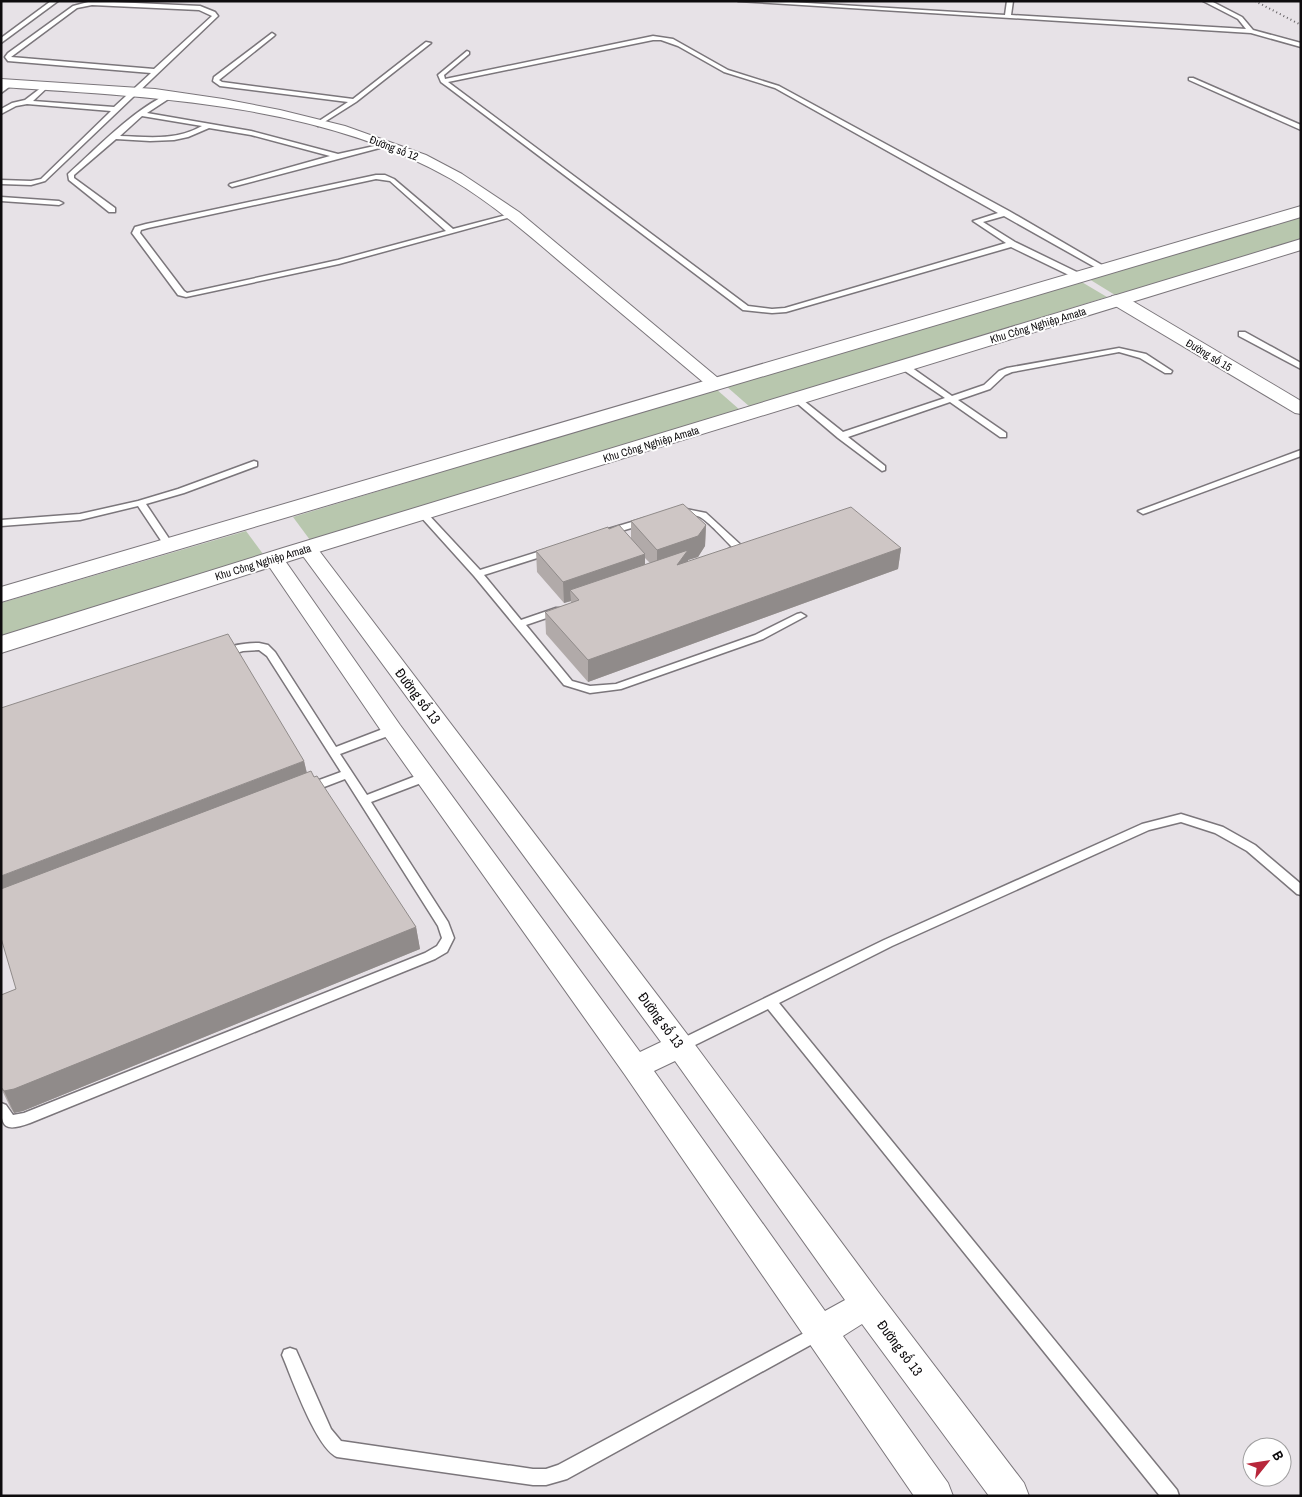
<svg xmlns="http://www.w3.org/2000/svg" width="1302" height="1497" font-family="'Archivo Narrow',sans-serif">
  <style>
    .green { fill: #b8c7ae }
    .lines { fill: none; stroke-linecap: round; stroke-linejoin: round }
    .service-casing { stroke: #7b767b; stroke-width: 3 }
    .minor-casing { stroke: #7b767b; stroke-width: 2 }
    .tertiary-casing { stroke: #7b767b; stroke-width: 2 }
    .service { fill: #fff; fill-rule: evenodd }
    .minor { fill: #fff; fill-rule: evenodd }
    .tertiary { fill: #fff; fill-rule: evenodd }
    .rail { stroke: #686568; stroke-width: 2; stroke-dasharray: 1 3; stroke-linecap: butt }
    .wall { fill: #b1aaa9; fill-rule: evenodd }
    .shaded-wall { fill: #908b8a }
    .building { fill: #cec6c5; stroke: #908b8a }
    .labels { text-anchor: middle; dominant-baseline: central; stroke-width: 4; stroke-linejoin: round; paint-order: stroke }
    .far-street-label { font-size: 11px; fill: #0e0c0e; stroke: #fff }
    .street-label { font-size: 14px; fill: #0e0c0e; stroke: #fff }
  </style>
  <rect width="100%" height="100%" fill="#e7e2e7"/>
  <g class="green">
    <path d="M1301 216V239L1115 295 1089 279Z"/>
    <path d="M1080 281 1107 297 750 407 726 386Z"/>
    <path d="M716 389 740 410 310 540 293 517Z"/>
    <path d="M246 531 263 554 1 637V603Z"/>
  </g>
  <g class="lines">
    <g class="service-casing">
      <g id="service">
        <path d="M51 1H58L1 43V38Z"/>
        <path d="M92 1 200 6 215 12 218 16 45 181 31 185 1 184V180L31 181 41 179 111 111 27 104 16 106 1 114V109L12 103 25 100 46 84 49 86 48 87 33 101 114 107 151 73 8 61 5 57 8 53 73 6ZM92 5 199 10 212 16 154 69 11 57 77 8Z"/>
        <path d="M738 1H774L1005 15 1007 1H1013L1011 15 1246 29 1238 19 1203 1H1211L1242 17 1253 30 1301 43V47L1251 33Z"/>
        <path d="M272 33 275 35 274 36 219 80 222 82 353 99 426 42 431 43 356 102 318 126 315 124 316 123 348 102 220 86 213 81 214 77Z"/>
        <path d="M653 36 673 39 728 70 779 86 1009 211 1107 268 1100 270 1004 216 983 222 1015 242 1081 274V278H1075L1011 247 786 312 772 313 743 310 441 82 438 75 467 51 469 52V54L444 75 445 79ZM653 40H661L678 46 724 72 775 88 998 213 973 221 1006 243 785 308 772 309 748 306 448 82Z"/>
        <path d="M1189 78H1193L1301 125V130L1189 80Z"/>
        <path d="M8 83 13 84 1 93V88Z"/>
        <path d="M171 93 174 95 173 96 147 113 251 131 338 154 388 143 391 145 232 187 229 185 230 184 330 156 251 135 209 128 188 137 174 140 150 141 116 139 74 175V178L115 208V212H109L69 180 68 174C96 149 137 106 171 93ZM142 116 202 126C176 141 148 137 120 136Z"/>
        <path d="M376 175H385L394 179 453 229 514 213 518 215 339 264 186 297 178 295 132 233 135 227 146 224ZM376 179 390 181 446 231 338 260 187 293 184 291 140 233 141 230 148 228Z"/>
        <path d="M1 197 59 201 63 203 59 205 1 201Z"/>
        <path d="M1239 332H1245L1301 363V369L1239 336Z"/>
        <path d="M1119 348 1146 354 1172 371 1171 373H1165L1140 358 1119 352 1012 372 1005 375 990 389 958 400 1006 433V437H1000L950 402 848 437 885 466V470L882 471 838 438 792 399 796 396 799 397 843 432 945 398 902 369V365H908L952 396 984 385 999 371 1007 368Z"/>
        <path d="M1301 450V456L1146 513 1143 514 1138 511Z"/>
        <path d="M254 461 257 462V466L184 493 146 504 174 546 172 548H166L138 506 80 520 1 526V520L80 514 138 501 178 489Z"/>
        <path d="M686 509 706 513 742 546 744 548 742 550 728 555 725 554 723 552 732 547C725 540 708 521 700 517 691 513 680 518 673 513L675 511Z"/>
        <path d="M423 511 426 512 480 570 547 549H553L555 551 553 553 484 575 521 620 556 608H564L565 610 564 612 526 625 572 681 590 686 616 684 755 635 797 614 801 613 806 616 763 639 621 689 590 693 564 685 474 576 420 516V512Z"/>
        <path d="M645 518 650 521 648 523 608 535 603 532 605 530Z"/>
        <path d="M259 643 268 645 275 652 336 747 388 727H396L398 730 396 733 340 754 367 795 421 774H429L431 777 429 780 371 802 448 922 454 938 447 952 435 959 30 1123C5 1132 1 1128 1 1103L6 1105 13 1115 24 1113 425 953 437 946 442 938 438 926 345 779 311 792H303L301 789 303 786 341 772 267 656 259 650 243 651 223 657 218 654C227 645 246 643 259 643Z"/>
        <path d="M1181 814 1223 827 1255 845 1301 884V895L1297 894 1247 851 1215 833 1181 822 1149 830 892 946 779 1003 1177 1490 1179 1496H1160L768 1009 685 1050 680 1051 675 1050 673 1046 675 1042 884 940 1142 824Z"/>
        <path d="M819 1325 825 1327 827 1332 825 1337 567 1479 546 1485H533L337 1457C316 1448 292 1378 282 1355L284 1350 290 1348 296 1350 331 1429 341 1441 533 1469H546L558 1465Z"/>
      </g>
    </g>
    <g class="minor-casing">
      <g id="minor">
        <path d="M1 79 155 89 223 99 280 110 345 126 426 155 462 174 519 212 724 383 721 387 715 388 709 387C663 348 617 310 571 271 533 239 495 205 451 179 319 103 150 97 1 87Z"/>
        <path d="M1118 295 1124 296 1301 401V414L1295 413 1112 304 1110 300 1112 296Z"/>
        <path d="M307 542 314 544 690 1038 879 1293 1024 1483 1029 1496H989L862 1324 843 1336 948 1483 953 1496H914L625 1075 384 735 264 559 267 555 274 553 281 555 400 725 640 1052 661 1042 300 552 297 548 300 544ZM675 1061 845 1300 825 1311 654 1071Z"/>
      </g>
    </g>
    <g class="tertiary-casing">
      <g id="tertiary">
        <path d="M1301 206V217L1 602V587Z"/>
        <path d="M1301 239V250L299 558 1 653V636L283 548Z"/>
      </g>
    </g>
    <use href="#service" class="service"/>
    <use href="#minor" class="minor"/>
    <use href="#tertiary" class="tertiary"/>
    <path class="rail" d="M1255 1 1301 25"/>
  </g>
  <g class="wall">
    <path d="M631 521 706 525 705 546 698 557 688 560V562L901 548 898 569 588 682 546 634 545 612 571 603V601L564 603 537 572 536 551 609 529 631 539ZM645 558 650 563 645 565Z"/>
    <path d="M304 761 307 773 416 927 420 949 23 1111 14 1113 10 1107 1 1088V995L16 989Z"/>
  </g>
  <g class="shaded-wall">
    <path d="M706 525 705 546 698 557 688 560V571H657V550Z"/>
    <path d="M901 548 898 569 588 682V660Z"/>
    <path d="M645 554V575L570 590 571 601 564 603 563 582Z"/>
    <path d="M304 761 309 783 1 901V876Z"/>
    <path d="M416 927 420 949 23 1111 14 1113 4 1091Z"/>
  </g>
  <g class="building">
    <path d="M683 504 706 525 698 536 657 550 631 521Z"/>
    <path d="M851 507 901 548 588 660 545 612 579 600 570 590 688 550 677 565Z"/>
    <path d="M619 525 645 554 563 582 536 551 608 527 609 529Z"/>
    <path d="M228 634 304 761 1 876V708Z"/>
    <path d="M311 771 314 777 317 776 416 927 14 1089 4 1091 1 1087V995L16 989 1 938V889Z"/>
  </g>
  <g class="labels">
    <g class="far-street-label">
      <text transform="translate(394 148) rotate(21)">Đường số 12</text>
      <text transform="translate(1038 325) rotate(-17)">Khu Công Nghiệp Amata</text>
      <text transform="translate(1209 355) rotate(31)">Đường số 15</text>
      <text transform="translate(651 444) rotate(-17)">Khu Công Nghiệp Amata</text>
      <text transform="translate(263 562) rotate(-17)">Khu Công Nghiệp Amata</text>
    </g>
    <g class="street-label">
      <text transform="translate(418 696) rotate(53)">Đường số 13</text>
      <text transform="translate(661 1020) rotate(53)">Đường số 13</text>
      <text transform="translate(900 1348) rotate(53)">Đường số 13</text>
    </g>
  </g>
  <rect width="1302" height="1497" fill="none" stroke="#0e0c0e" stroke-width="5"/>
  <g transform="translate(1267 1462) rotate(60)"><circle r="24" fill="#ffffff" stroke="#9f9e9f"/>
  <path d="M0-4L9 19L0 12L-9 19Z" fill="#b8273b"/>
  <text y="-8" font-size="14" font-weight="bold" text-anchor="middle" fill="#0e0c0e">B</text>
  </g>
</svg>
